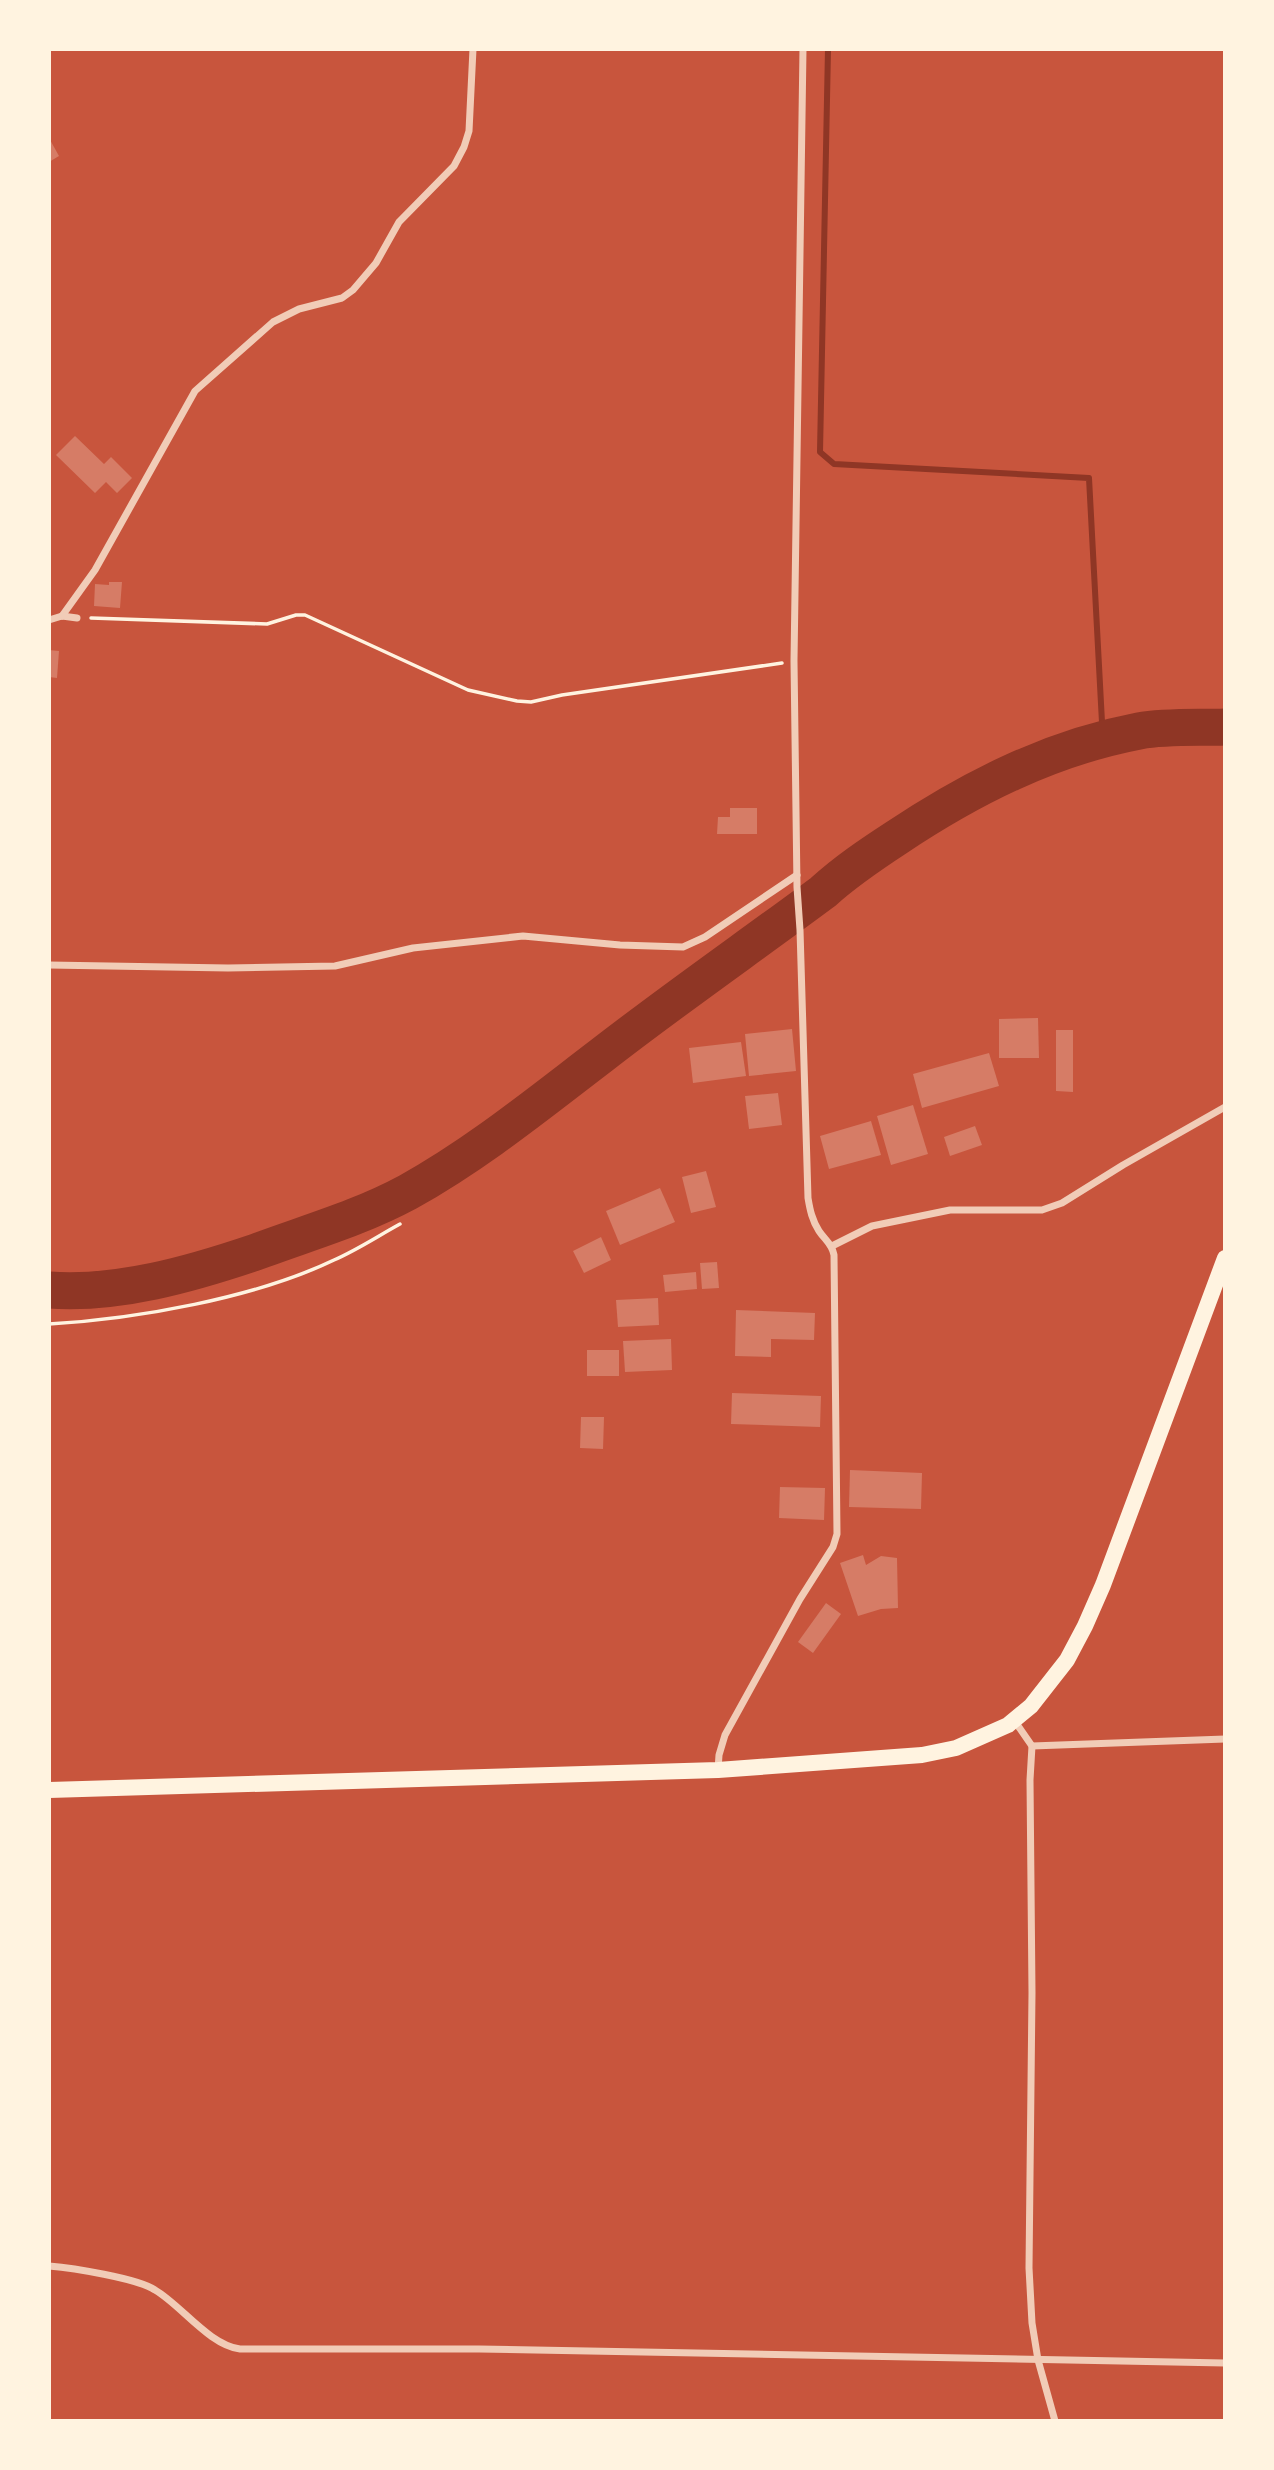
<svg xmlns="http://www.w3.org/2000/svg" width="1274" height="2470" font-family="Literata,serif">
  <style>
    .lines { fill: none; stroke-linecap: round; stroke-linejoin: round }
    .stream { stroke: #8f3625; stroke-width: 6 }
    .river { stroke: #8f3625; stroke-width: 37 }
    .building { fill: #d67c66 }
    .path { stroke: #fff3e0; stroke-width: 3.5 }
    .minor { stroke: #f1ccb7; stroke-width: 7 }
    .primary { stroke: #fff3e0; stroke-width: 16 }
  </style>
  <rect width="100%" height="100%" fill="#c8553d"/>
  <g class="lines">
    <path class="stream" d="M828 49 820 452 834 464 1089 478 1103 741"/>
    <path class="river" d="M49 1290C118 1295 191 1274 256 1252 307 1233 360 1218 408 1192 478 1153 539 1103 602 1055 674 999 749 947 823 892 846 871 870 855 896 838 971 788 1050 748 1139 731 1167 726 1197 728 1225 727"/>
  </g>
  <g class="building">
    <path d="M49 138 59 156 49 162Z"/>
    <path d="M75 436 104 464 111 457 132 478 117 493 106 482 95 493 56 455Z"/>
    <path d="M109 582H122L120 608 94 606 95 584 109 585Z"/>
    <path d="M49 650 59 651 57 678 49 677Z"/>
    <path d="M730 808H757V834H717L718 817H730Z"/>
    <path d="M1038 1018 1039 1058H999V1019Z"/>
    <path d="M792 1029 796 1071 749 1076 745 1034Z"/>
    <path d="M1056 1030H1073V1092L1056 1091Z"/>
    <path d="M741 1042 746 1076 693 1083 689 1048Z"/>
    <path d="M989 1053 999 1086 922 1108 913 1074Z"/>
    <path d="M778 1093 782 1125 749 1129 745 1096Z"/>
    <path d="M913 1105 928 1154 891 1165 877 1116Z"/>
    <path d="M871 1121 881 1155 829 1169 820 1136Z"/>
    <path d="M975 1126 982 1145 950 1156 944 1137Z"/>
    <path d="M706 1171 716 1207 691 1213 682 1177Z"/>
    <path d="M660 1188 675 1222 620 1245 606 1211Z"/>
    <path d="M601 1237 611 1260 584 1273 573 1251Z"/>
    <path d="M717 1262 719 1288 702 1289 700 1263Z"/>
    <path d="M696 1272 697 1289 665 1292 663 1275Z"/>
    <path d="M658 1298 659 1325 618 1327 616 1300Z"/>
    <path d="M736 1310 815 1313 814 1340 771 1339V1357L735 1356Z"/>
    <path d="M671 1339 672 1370 625 1372 623 1341Z"/>
    <rect x="587" y="1350" width="32" height="26"/>
    <path d="M732 1393 821 1396 820 1427 731 1424Z"/>
    <path d="M581 1417H604L603 1449 580 1448Z"/>
    <path d="M850 1470 922 1473 921 1509 849 1507Z"/>
    <path d="M780 1487 825 1488 824 1520 779 1518Z"/>
    <path d="M863 1555 866 1565 881 1556 897 1558 898 1608 881 1609 858 1616 840 1563Z"/>
    <path d="M826 1603 841 1614 813 1653 798 1642Z"/>
  </g>
  <g class="lines">
    <g class="path">
      <path d="M91 618 267 624 296 615H305L468 690 517 701 531 702 562 695 782 663"/>
      <path d="M49 1324C136 1319 255 1298 334 1260 357 1250 378 1236 400 1224"/>
    </g>
    <g class="minor">
      <path d="M62 616 95 570 195 391 273 322 299 309 342 298 353 290 376 263 399 222 454 166 464 147 469 131 473 49"/>
      <path d="M49 620 62 616 77 618"/>
      <path d="M49 965 228 968 335 966 413 948 523 936 620 945 683 947 705 937 797 875"/>
      <path d="M832 1246 872 1226 950 1210H1042L1062 1203 1123 1165 1225 1107"/>
      <path d="M1014 1720 1032 1746 1030 1780 1032 1993 1029 2268 1032 2323 1038 2360 1055 2421"/>
      <path d="M1032 1746 1225 1739"/>
      <path d="M718 1770 719 1755 725 1735 800 1599 833 1547 837 1534 834 1255C832 1244 825 1240 819 1231 812 1220 810 1210 808 1198L800 930 797 887 794 661 803 49"/>
      <path d="M49 2266C72 2268 137 2278 155 2290 181 2305 209 2345 240 2349H479L1225 2363"/>
    </g>
    <path class="primary" d="M49 1790 718 1770 922 1755 956 1748 1008 1725 1031 1706 1067 1660 1085 1626 1103 1585 1225 1258"/>
  </g>
  <rect width="1274" height="2470" fill="none" stroke="#fff3e0" stroke-width="102"/>
</svg>
